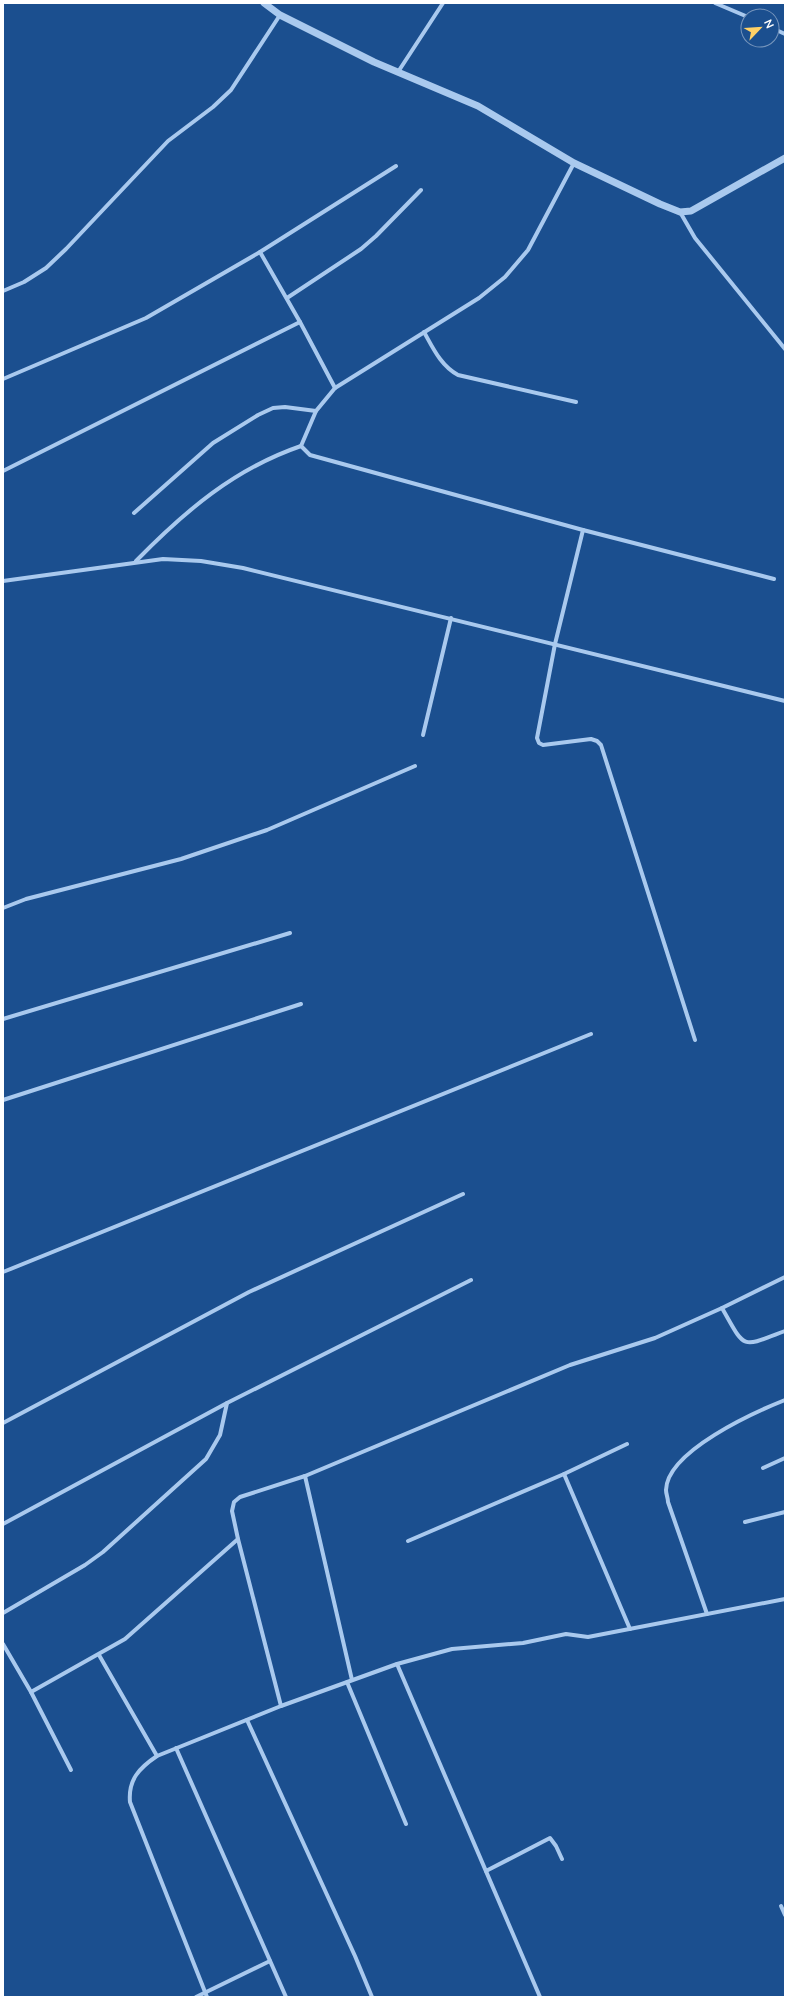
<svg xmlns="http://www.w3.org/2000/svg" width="788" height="2000" font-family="'Nunito Sans',sans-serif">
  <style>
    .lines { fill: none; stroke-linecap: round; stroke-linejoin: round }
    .minor { stroke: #a9c9ee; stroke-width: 4 }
    .tertiary { stroke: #a9c9ee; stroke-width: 7 }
  </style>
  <rect width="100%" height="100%" fill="#1b4f8f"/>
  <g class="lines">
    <g class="minor">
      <path d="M715 3 748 17"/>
      <path d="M772 28 785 34"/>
      <path d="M398 72 443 3"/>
      <path d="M574 163 528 250 505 277 479 298 335 388 316 411 301 446 310 455 583 530 774 579"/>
      <path d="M680 212 695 238 785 349"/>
      <path d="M260 252 300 322 335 388"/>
      <path d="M3 291 24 282 46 268 66 249 168 141 213 107 231 90 280 15"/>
      <path d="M287 298 361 249 376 236 421 190"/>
      <path d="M424 332C433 348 441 366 458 375L576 402"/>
      <path d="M3 379 146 318 260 252 396 166"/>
      <path d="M3 471 300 322"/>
      <path d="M134 513 213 443 258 415 273 408 285 407 316 411"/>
      <path d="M583 530 555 644 537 738 539 743 543 745 591 739 597 741 601 745 695 1040"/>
      <path d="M136 561C185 511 234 469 301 446"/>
      <path d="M3 581 163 559 201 561 243 568 785 701"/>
      <path d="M423 735 451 618"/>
      <path d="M3 908 26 899 181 859 267 830 415 766"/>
      <path d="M3 1019 290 933"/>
      <path d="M3 1100 301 1004"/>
      <path d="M3 1272 591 1034"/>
      <path d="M722 1308C746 1350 740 1348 785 1331"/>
      <path d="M3 1423 249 1292 463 1194"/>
      <path d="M763 1468 785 1458"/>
      <path d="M564 1474 630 1629"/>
      <path d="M305 1476 352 1680"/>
      <path d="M745 1522 785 1512"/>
      <path d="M3 1524 227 1403 471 1280"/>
      <path d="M408 1541 564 1474 627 1444"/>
      <path d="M3 1613 85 1565 103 1552 206 1459 220 1435 227 1403"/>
      <path d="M707 1614 668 1502C668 1498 666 1494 666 1490 667 1451 755 1412 785 1400"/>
      <path d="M3 1644 31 1692 71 1770"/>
      <path d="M99 1655 157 1756"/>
      <path d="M397 1664 540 1997"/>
      <path d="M347 1682 406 1824"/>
      <path d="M31 1692 125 1639 238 1539"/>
      <path d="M281 1706 238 1539 232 1511 234 1502 240 1497 305 1476 570 1365 655 1338 722 1308 785 1277"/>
      <path d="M247 1720 355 1956 372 1997"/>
      <path d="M176 1748 286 1997"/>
      <path d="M486 1871 550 1838 556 1846 562 1859"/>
      <path d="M781 1906 785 1915"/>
      <path d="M196 1997 270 1961"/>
      <path d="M207 1997 130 1802C128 1780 139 1768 157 1756L281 1706 397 1664 452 1649 523 1643 566 1634 588 1637 785 1599"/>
    </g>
    <path class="tertiary" d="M264 3 280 15 374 62 478 106 574 163 660 204 680 212 691 211 785 158"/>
  </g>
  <rect width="788" height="2000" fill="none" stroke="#ffffff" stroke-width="8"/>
  <g transform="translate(760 28) rotate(65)"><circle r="19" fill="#1b4f8f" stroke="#7695bc"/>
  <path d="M0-3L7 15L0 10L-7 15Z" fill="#ffd166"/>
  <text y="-6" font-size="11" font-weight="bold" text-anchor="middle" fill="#ffffff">N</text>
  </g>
</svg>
